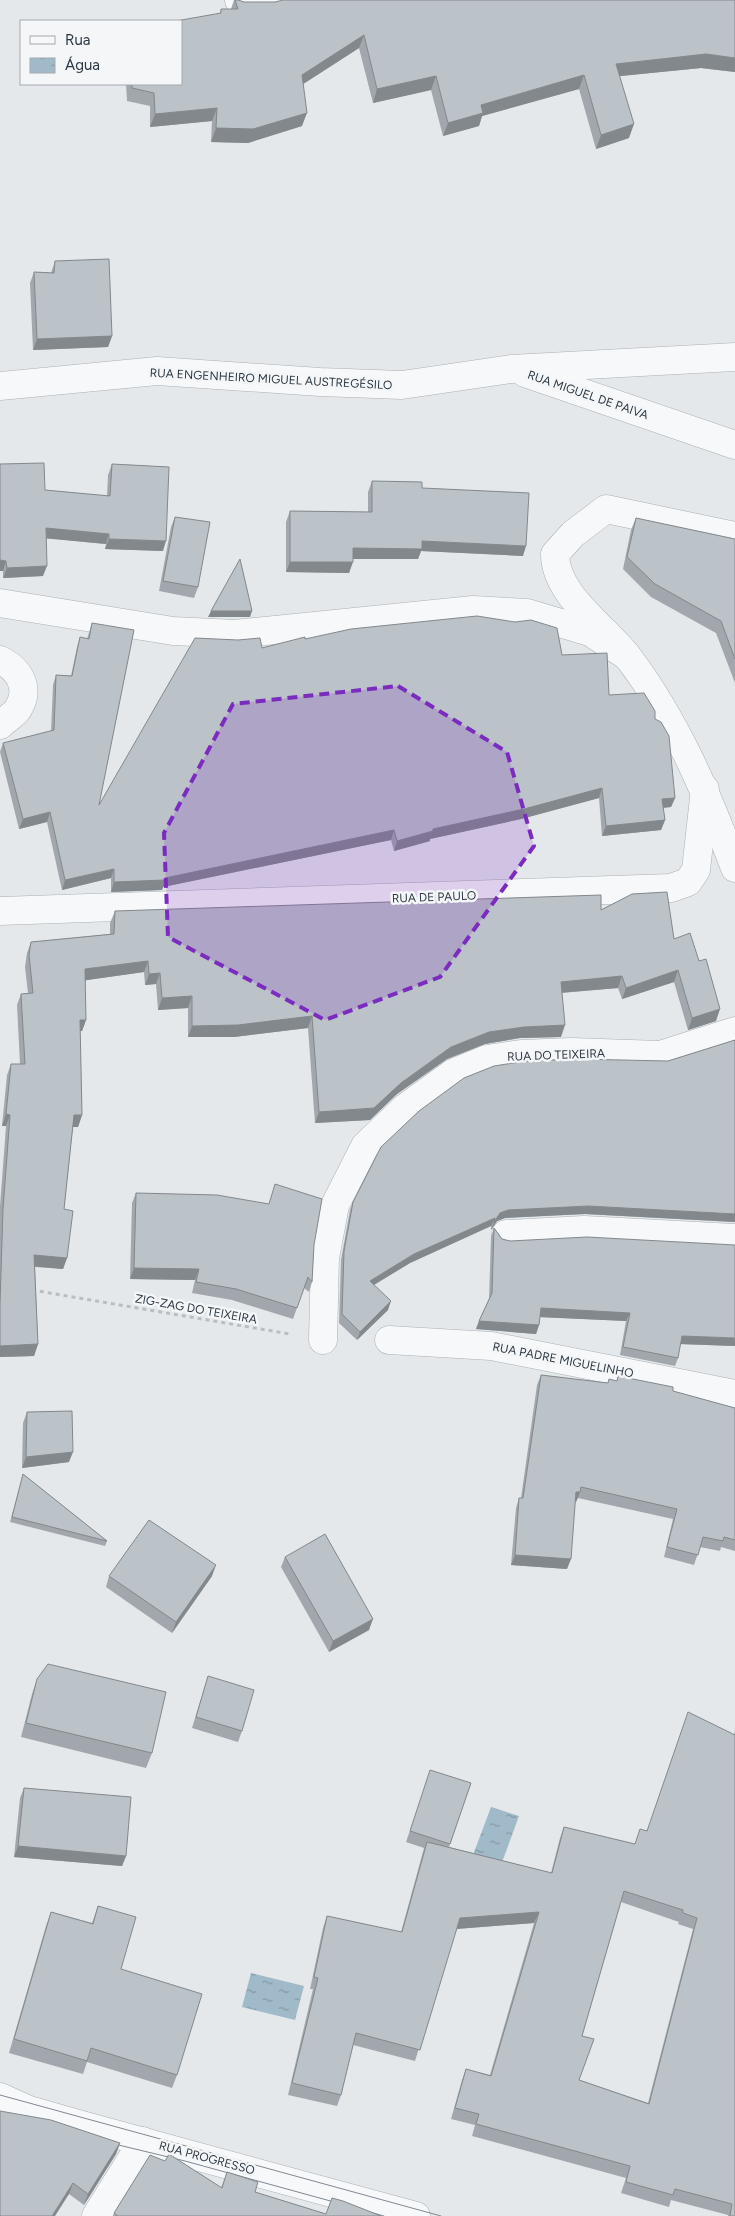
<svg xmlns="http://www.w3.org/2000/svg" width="735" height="2216" font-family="Figtree,sans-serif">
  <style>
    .water { fill: url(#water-ripples) }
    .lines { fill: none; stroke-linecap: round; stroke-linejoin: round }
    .minor-casing { stroke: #a9b0b5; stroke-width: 29 }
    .path { stroke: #babec2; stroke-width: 3; stroke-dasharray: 4 4; stroke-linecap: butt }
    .minor { stroke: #f7f8f9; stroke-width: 28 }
    .tram { stroke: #7e8994; stroke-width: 1 }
    .wall { fill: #a1a7ac; fill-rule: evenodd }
    .shaded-wall { fill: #83888c }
    .building { fill: #bbc2c8; stroke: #83888c; fill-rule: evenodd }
    .marked { fill: #7b2cbf; fill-opacity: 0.2; stroke: #7b2cbf; stroke-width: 4; stroke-dasharray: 10 6; stroke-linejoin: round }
    .labels { text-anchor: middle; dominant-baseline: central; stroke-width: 5; stroke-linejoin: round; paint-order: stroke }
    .street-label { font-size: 12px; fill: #2c3843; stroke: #f4f6f8 }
  </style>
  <defs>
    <pattern id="water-ripples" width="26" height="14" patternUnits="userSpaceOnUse" patternTransform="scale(1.25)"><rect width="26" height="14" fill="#a1bac9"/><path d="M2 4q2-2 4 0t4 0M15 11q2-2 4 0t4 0" fill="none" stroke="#8398a5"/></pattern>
  </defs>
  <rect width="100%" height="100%" fill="#e4e8eb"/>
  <g class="water">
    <path d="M491 1807 519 1816 501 1865 473 1855Z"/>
    <path d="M251 1973 304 1986 295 2020 242 2007Z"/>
  </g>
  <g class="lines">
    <g class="minor-casing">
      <g id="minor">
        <path d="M239 0H270"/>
        <path d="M525 373 735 445"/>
        <path d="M0 386 157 371 320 382 402 385 511 369 735 357"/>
        <path d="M735 536 606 509 573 534 555 554C555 595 605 627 628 657 677 722 707 794 735 868"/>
        <path d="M0 603 173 631 235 634 473 610 527 613 590 632 627 656"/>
        <path d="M0 660C19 669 31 688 18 709 14 715 5 720 0 725"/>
        <path d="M0 911 671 888 688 882 696 870 705 789"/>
        <path d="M506 1234 584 1230 735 1238"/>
        <path d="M323 1340 325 1258 335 1205 365 1146 406 1107 453 1073 487 1059 521 1054 572 1052 660 1055 735 1031"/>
        <path d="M389 1340 491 1346 735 1394"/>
        <path d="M0 2097 29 2110 78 2124 416 2216"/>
        <path d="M96 2216 143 2141"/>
      </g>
    </g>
    <path class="path" d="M32 1290 290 1334"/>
    <use href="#minor" class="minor"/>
    <g class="tram">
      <path d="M0 2095 441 2216"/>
      <path d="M106 2142 185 2161 345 2205"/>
      <path d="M362 2210 384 2216"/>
    </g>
  </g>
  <g class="wall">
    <path d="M234 0H238L244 2 735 0V72L701 68 620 76 629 138 596 149 579 89 482 116 479 126 443 136 431 90 373 103 359 48 303 84 302 126 248 143 211 142 212 121 150 127V106L127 101 126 84H181L220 13 221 9H231Z"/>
    <path d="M55 261 112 336 108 347 33 350 30 283 34 272 51 273Z"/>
    <path d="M112 464 163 551 105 549 106 544 46 538 43 576 3 578V571H0L45 490 107 496 108 475Z"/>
    <path d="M372 481 422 488 523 556 421 551 418 559H353L349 573 286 572V522L290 511 368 512V492Z"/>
    <path d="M175 517 198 587 194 598 159 591 171 527Z"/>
    <path d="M636 518 735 539V683L716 633 651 597 623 569 631 530Z"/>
    <path d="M92 623 99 805 262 648 305 639 562 655 609 695 655 719 675 798 671 807 663 808 665 820 661 830 602 836 599 798 521 819 430 839V841L394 851 391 840 163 887 162 890 111 892V878L62 890 47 822 19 829 0 752 3 743 51 731 53 685 56 675 71 676 77 647 80 637 87 639Z"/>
    <path d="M601 910 674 939 716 1021 688 1030 674 982 622 999 618 988 562 993 561 1037 520 1038 485 1044 447 1059 397 1094 370 1120 315 1123 308 1028 234 1037H188V1008L158 1010 156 984 145 985 144 972 85 980 86 1020 82 1031H80L82 1115 78 1127H73L64 1209 67 1258 63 1269 35 1267 38 1344 34 1356 0 1357V1206L6 1126H2L7 1075 11 1064H20L17 1005 21 994 28 993 25 967 27 953 31 942 110 934V923L115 911Z"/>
    <path d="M735 1040V1222L585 1214 505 1218 497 1221 491 1230V1226L410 1263 374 1285 388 1310 357 1340 339 1323 341 1260 350 1210 353 1202 668 1061Z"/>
    <path d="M136 1193 314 1245 312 1282 309 1292 304 1288 293 1319 232 1300 192 1293 195 1280 130 1279 132 1203Z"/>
    <path d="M494 1228 502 1239 510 1241 735 1346 680 1344 678 1358 675 1366 620 1355 626 1321 540 1317 539 1325 536 1334 476 1329 479 1321 489 1299 491 1237Z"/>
    <path d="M541 1375 608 1383 609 1379 617 1381 618 1376 735 1408V1551L721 1547 720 1551 700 1547 694 1565 664 1557 673 1519 578 1498 576 1502H575L567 1569 511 1565 516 1508 519 1498H521L537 1385Z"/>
    <path d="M27 1412 69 1462 22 1468 23 1423Z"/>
    <path d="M23 1474 107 1541 105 1546 10 1522Z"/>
    <path d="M285 1557 369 1630 329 1652 281 1567Z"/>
    <path d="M109 1576H212L172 1633 106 1587Z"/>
    <path d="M208 1676 242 1731 238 1742 192 1728Z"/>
    <path d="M37 1679 152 1753 146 1768 21 1737 32 1694Z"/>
    <path d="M735 1730V2216H728V2215L671 2200 669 2207 621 2193 626 2178 472 2136 475 2125 451 2119 462 2080 466 2069 490 2075 534 1923 456 1929 415 2061 353 2045 341 2095 337 2106 288 2095 313 1989H310L323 1928 327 1916 401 1932 424 1848 406 1842 427 1781 471 1783 449 1847 551 1873 560 1838 564 1827 635 1844 734 1735ZM621 1902 679 1922 678 1924 693 1929 648 2103 579 2080 582 2036Z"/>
    <path d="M24 1788 126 1856 122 1866 14 1857 20 1798Z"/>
    <path d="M98 1906 121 1969 177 2075 172 2088 87 2062 83 2074 9 2053 46 1926 51 1912 92 1923Z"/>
    <path d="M120 2143 116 2154 84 2205 69 2194 0 2216Z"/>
    <path d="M227 2172 255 2192 326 2214 381 2216H113L114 2213 221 2188Z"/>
  </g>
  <g class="shaded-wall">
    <path d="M364 35 359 48 297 88 302 75Z"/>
    <path d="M706 54 735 58V72L701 68 611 77 616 64Z"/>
    <path d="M584 75 579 89 482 116 479 126 443 136 448 123 481 105Z"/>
    <path d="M436 76 431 90 373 103 377 89Z"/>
    <path d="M217 108 212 121 150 127 155 114Z"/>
    <path d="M307 113 302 126 248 143 211 142 216 128Z"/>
    <path d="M634 124 629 138 596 149 601 135Z"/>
    <path d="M112 336 108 347 33 350 37 339Z"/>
    <path d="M46 528 109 534 106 544 42 538Z"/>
    <path d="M109 539 166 541 163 551 105 549Z"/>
    <path d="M422 541 526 546 523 556 421 551 418 559H349L353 548Z"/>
    <path d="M0 560 6 561 3 571H0Z"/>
    <path d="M290 562H353L349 573 286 572Z"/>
    <path d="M47 566 43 576 3 578 7 568Z"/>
    <path d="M211 611H252L250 617H208Z"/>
    <path d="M602 788 599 798 521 819 430 839V841L394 851 397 841 433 829Z"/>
    <path d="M675 798 671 807 659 808 662 799Z"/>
    <path d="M50 812 47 822 19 829 23 819Z"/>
    <path d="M665 820 661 830 602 836 606 826Z"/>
    <path d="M394 830 391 840 163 887 162 890 111 892 114 882 165 878Z"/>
    <path d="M114 869 111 878 62 890 65 880Z"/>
    <path d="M148 961 144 972 81 981 85 969Z"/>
    <path d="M678 970 674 982 622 999 626 988Z"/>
    <path d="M160 973 156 984 145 985 149 974Z"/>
    <path d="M622 976 618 988 557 993 561 982Z"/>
    <path d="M192 996 188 1008 158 1010 162 998Z"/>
    <path d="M720 1009 716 1021 688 1030 692 1018Z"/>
    <path d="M312 1016 308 1028 234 1037H188L192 1026Z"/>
    <path d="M80 1020H86L82 1031H76Z"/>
    <path d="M565 1025 561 1037 520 1038 485 1044 447 1059 397 1094 370 1120 315 1123 319 1112 401 1083 451 1047 489 1032 524 1027Z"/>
    <path d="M6 1114 10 1115 6 1126H2Z"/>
    <path d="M74 1115H82L78 1127H70Z"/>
    <path d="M588 1206 735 1214V1222L585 1214 505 1218 497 1221 491 1230 494 1222 500 1213 508 1210Z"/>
    <path d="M495 1218 491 1226 410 1263 367 1289 370 1281 414 1254Z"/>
    <path d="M34 1255 67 1258 63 1269 30 1266Z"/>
    <path d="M134 1268 199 1269 195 1280 130 1279Z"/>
    <path d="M391 1301 388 1310 357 1340 360 1332Z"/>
    <path d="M541 1308 630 1313 626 1321 538 1317Z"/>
    <path d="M479 1321 539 1325 536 1334 476 1329Z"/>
    <path d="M682 1336 735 1338V1346L679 1344Z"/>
    <path d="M38 1344 34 1356 0 1357V1346Z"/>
    <path d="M73 1452 69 1462 22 1468 26 1457Z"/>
    <path d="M576 1492H580L576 1502H572Z"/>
    <path d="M515 1555 571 1559 567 1569 511 1565Z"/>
    <path d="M216 1565 212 1576 172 1633 176 1622Z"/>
    <path d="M373 1619 369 1630 329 1652 333 1641Z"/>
    <path d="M18 1846 126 1856 122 1866 14 1857Z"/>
    <path d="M539 1912 534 1923 456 1929 460 1918Z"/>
    <path d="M120 2143 116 2154 84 2205 88 2194Z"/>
    <path d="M73 2183 69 2194 55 2216H52Z"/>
  </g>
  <g class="building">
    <path d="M235 0H238L244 2H275L283 0H735V58L706 54 616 64 634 124 601 135 584 75 481 105 483 113 448 123 436 76 377 89 364 35 302 75 307 113 253 129 216 128 217 108 155 114 154 93 132 88V84H181V21H176L221 13V9H238Z"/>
    <path d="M109 259 112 336 37 339 34 272 54 273 55 261Z"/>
    <path d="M44 463 45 490 110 496 112 464 169 467 166 541 109 539V534L46 528 47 566 7 568 6 561 0 560V464Z"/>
    <path d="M372 481 422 482V488L529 493 526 546 422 541V549L353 548V562H290V511L372 512Z"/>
    <path d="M175 517 210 522 198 587 163 581Z"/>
    <path d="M636 518 735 539V659L721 621 655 584 627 557Z"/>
    <path d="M240 559 252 611H211Z"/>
    <path d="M477 616 515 622 531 620 557 628 562 655 607 653 609 695 644 693 655 711V719L661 722 669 736 675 798 662 799 665 820 606 826 602 788 524 809 433 829V831L397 841 394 830 165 878V880L114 882V869L65 880 50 812 23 819 3 743 54 730 56 675 72 676 80 637 89 639 92 623 134 630 99 805 195 638 238 640 260 638 262 648 305 637V639L351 629Z"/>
    <path d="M667 892 674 939 690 933 699 961 706 959 720 1009 692 1018 678 970 626 988 622 976 561 982 565 1025 524 1027 489 1032 451 1047 401 1083 374 1108 319 1112 312 1016 238 1025 192 1026V996L162 998 160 973 149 974 148 961 85 969 86 1020H80L82 1115H74L64 1209 73 1211 67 1258 34 1255 38 1344 0 1346V1304L3 1209 10 1115 6 1114 11 1064H25L21 994 33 993 29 955 31 942 114 934 115 911 601 895V910L632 894Z"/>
    <path d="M735 1040V1214L588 1206 508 1210 500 1213 494 1222 495 1218 414 1254 370 1281 391 1301 360 1332 342 1314 344 1251 353 1202 381 1147 419 1111 464 1078 494 1066 526 1061 575 1059 668 1061Z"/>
    <path d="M275 1184 322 1199 314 1245 312 1282 308 1277 297 1308 236 1289 196 1282 199 1269 134 1268 136 1193 217 1195 269 1204Z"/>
    <path d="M494 1228 502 1239 510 1241 587 1237 735 1245V1338L682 1336 678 1358 623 1347 630 1313 541 1308 539 1325 479 1321 492 1293Z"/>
    <path d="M541 1375 608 1383 609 1379 617 1381 618 1376 673 1387V1391L735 1408V1540L724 1537 723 1541 703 1537 698 1555 667 1547 677 1509 581 1487 580 1492H576L571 1559 515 1555 519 1498H523Z"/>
    <path d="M72 1411 73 1452 26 1457 27 1412Z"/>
    <path d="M23 1474 107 1541 12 1517Z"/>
    <path d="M149 1520 216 1565 176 1622 109 1576Z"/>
    <path d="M325 1534 373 1619 333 1641 285 1557Z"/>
    <path d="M48 1664 166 1692 152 1753 26 1723 37 1679Z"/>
    <path d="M208 1676 254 1690 242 1731 196 1717Z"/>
    <path d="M688 1712 735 1735V1734V2216H730L732 2204 675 2189 673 2195 626 2182 630 2166 476 2124 479 2114 455 2108 466 2069 491 2076 539 1912 460 1918 420 2050 356 2033 341 2095 292 2083 318 1978 314 1977 327 1916 402 1932 427 1842 552 1873 564 1827 635 1844 640 1829 647 1831ZM624 1891 683 1910V1913L697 1918 649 2104 579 2080 594 2039 582 2036Z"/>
    <path d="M430 1770 471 1783 450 1844 410 1831Z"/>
    <path d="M24 1788 131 1797 126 1856 18 1846Z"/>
    <path d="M98 1906 136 1917 121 1969 202 1994 177 2075 91 2048 87 2061 14 2039 51 1912 93 1924Z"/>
    <path d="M0 2111 51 2120 120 2143 88 2194 73 2183 52 2216H0Z"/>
    <path d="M169 2154 222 2188 227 2172 258 2182 255 2192 326 2214 332 2198 343 2201 381 2216H118L114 2213 150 2155 165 2161Z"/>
  </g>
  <path class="marked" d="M398 686 507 752 534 846 440 977 325 1020 168 937 164 833 233 704Z"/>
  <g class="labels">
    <g class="street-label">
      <text transform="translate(271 379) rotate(3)">RUA ENGENHEIRO MIGUEL AUSTREGÉSILO</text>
      <text transform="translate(588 395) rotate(19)">RUA MIGUEL DE PAIVA</text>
      <text transform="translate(434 897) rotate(-2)">RUA DE PAULO</text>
      <text transform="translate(556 1055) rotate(-2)">RUA DO TEIXEIRA</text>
      <text transform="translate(196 1309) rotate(10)">ZIG-ZAG DO TEIXEIRA</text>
      <text transform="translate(563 1360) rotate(11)">RUA PADRE MIGUELINHO</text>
      <text transform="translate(207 2158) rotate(15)">RUA PROGRESSO</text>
    </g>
  </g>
  <rect x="20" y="20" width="162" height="65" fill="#f4f6f8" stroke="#a4aab0"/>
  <rect x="30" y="36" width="25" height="8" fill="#f7f8f9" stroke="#a4aab0"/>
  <text x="65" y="45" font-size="15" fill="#2c3843">Rua</text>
  <rect x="30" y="58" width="25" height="15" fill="url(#water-ripples)" stroke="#a4aab0"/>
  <text x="65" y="70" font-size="15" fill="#2c3843">Água</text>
</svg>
